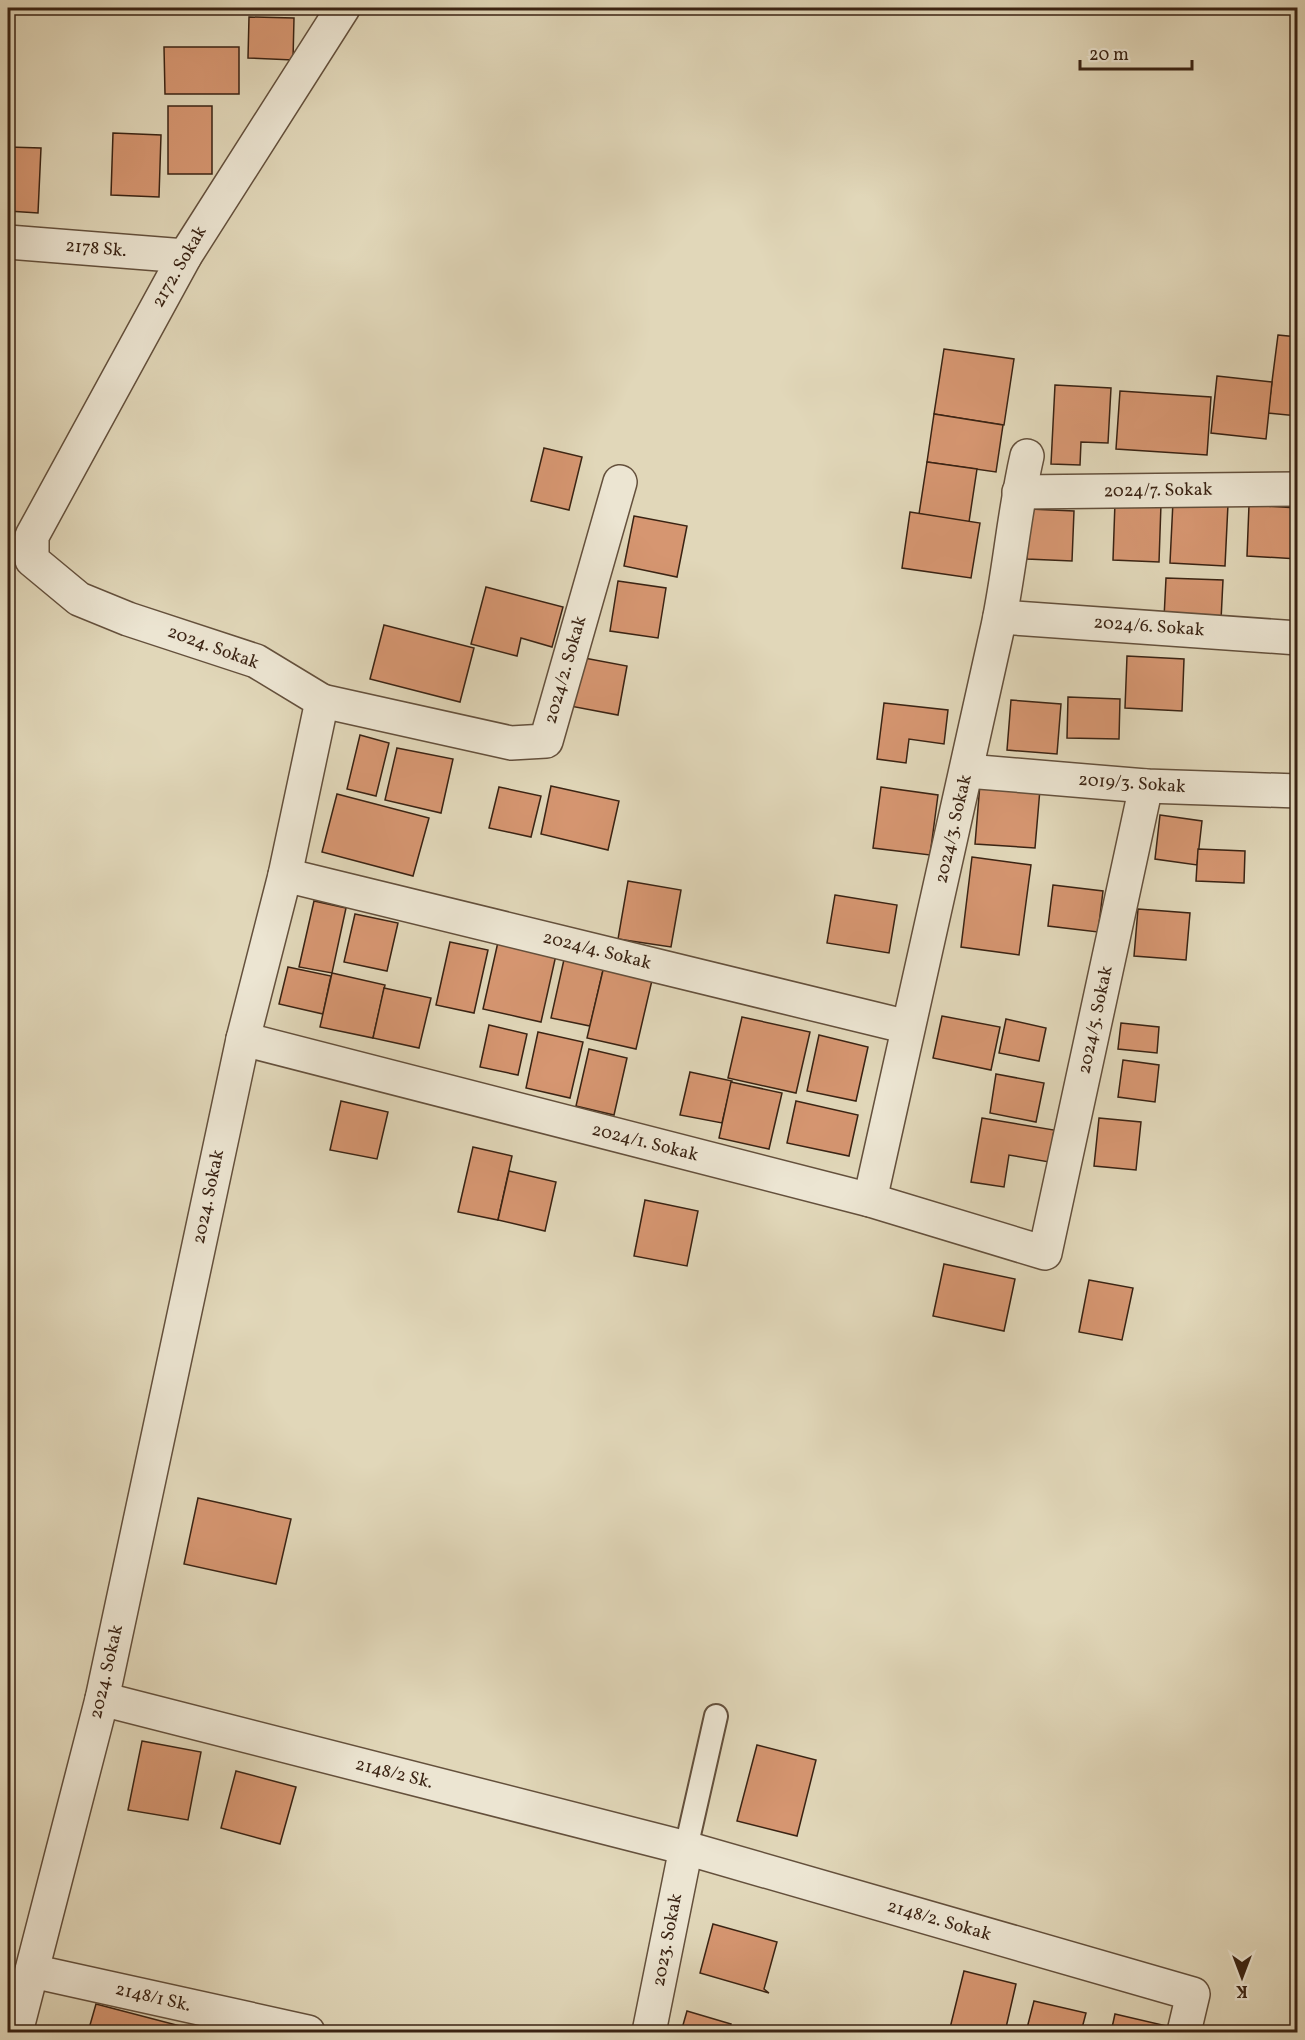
<svg xmlns="http://www.w3.org/2000/svg" width="1305" height="2040" font-family="Vollkorn,serif">
  <style>
    .building { fill: #d69671; stroke: #3a2313; stroke-width: 1.5 }
    .lines { fill: none; stroke-linecap: round; stroke-linejoin: round }
    .service-casing { stroke: #64503c; stroke-width: 26 }
    .minor-casing { stroke: #64503c; stroke-width: 36 }
    .service { stroke: #ece5d2; stroke-width: 22 }
    .minor { stroke: #ece5d2; stroke-width: 33 }
    .labels { text-anchor: middle; dominant-baseline: central; stroke-width: 6; stroke-linejoin: round; paint-order: stroke }
    .street-label { font-size: 18px; fill: #3a2313; stroke: #ece5d2 }
  </style>
  <rect width="100%" height="100%" fill="#e1d7b9"/>
  <filter id="stains"><feTurbulence type="fractalNoise" baseFrequency=".00333" numOctaves="4"/><feColorMatrix values="0 0 0 0 .2 0 0 0 0 .09 0 0 0 0 .02 0 0 0 .5 -.17"/></filter>
  <radialGradient id="worn" r=".72"><stop offset=".6" stop-color="#630" stop-opacity="0"/><stop offset="1" stop-color="#630" stop-opacity=".3"/></radialGradient>
  <g class="building">
    <path d="M249 17 294 18 293 60 248 58Z"/>
    <path d="M164 47H239V94H165Z"/>
    <rect x="168" y="106" width="44" height="68"/>
    <path d="M113 133 161 135 159 197 111 195Z"/>
    <path d="M8 147 41 148 38 213 8 211Z"/>
    <path d="M1278 335 1298 337V416L1268 413Z"/>
    <path d="M944 349 1014 359 1004 425 934 414Z"/>
    <path d="M1217 376 1272 382 1266 439 1211 433Z"/>
    <path d="M1055 385 1111 388 1108 443 1081 442 1080 465 1051 464Z"/>
    <path d="M1120 391 1211 397 1207 455 1116 449Z"/>
    <path d="M934 414 1003 425 996 472 927 462Z"/>
    <path d="M544 448 582 457 569 510 531 501Z"/>
    <path d="M927 462 977 469 969 522 919 514Z"/>
    <path d="M1173 501 1228 504 1225 566 1170 563Z"/>
    <path d="M1115 502 1161 504 1159 562 1113 560Z"/>
    <path d="M1249 505 1298 508V559L1247 556Z"/>
    <path d="M1029 509 1074 511 1072 561 1027 559Z"/>
    <path d="M910 512 980 523 971 578 902 568Z"/>
    <path d="M634 516 687 526 677 577 624 566Z"/>
    <path d="M1166 578 1223 580 1221 620 1164 618Z"/>
    <path d="M618 581 666 588 658 638 610 631Z"/>
    <path d="M486 587 563 607 552 647 521 638 517 656 471 644Z"/>
    <path d="M384 625 474 648 460 702 370 679Z"/>
    <path d="M1127 656 1184 659 1182 711 1125 708Z"/>
    <path d="M579 657 627 666 618 715 570 706Z"/>
    <path d="M1068 697 1120 699 1119 739 1067 738Z"/>
    <path d="M1011 700 1061 704 1057 754 1007 750Z"/>
    <path d="M884 703 948 710 944 744 909 739 906 763 877 759Z"/>
    <path d="M360 735 389 743 376 796 347 789Z"/>
    <path d="M397 748 453 759 441 813 385 800Z"/>
    <path d="M980 784 1040 789 1035 848 975 844Z"/>
    <path d="M551 786 619 801 608 850 541 834Z"/>
    <path d="M499 787 541 796 531 837 489 828Z"/>
    <path d="M881 787 938 795 930 855 873 848Z"/>
    <path d="M337 794 429 818 413 876 322 852Z"/>
    <path d="M1160 815 1202 821 1197 865 1155 859Z"/>
    <path d="M1198 849 1245 851 1244 883 1196 881Z"/>
    <path d="M972 857 1031 865 1019 955 961 947Z"/>
    <path d="M628 881 681 890 671 947 618 939Z"/>
    <path d="M1053 885 1103 891 1098 932 1048 926Z"/>
    <path d="M835 895 897 905 889 953 827 943Z"/>
    <path d="M314 901 346 908 332 973 299 967Z"/>
    <path d="M1138 909 1190 913 1186 960 1134 956Z"/>
    <path d="M355 914 398 923 387 971 344 962Z"/>
    <path d="M450 942 488 950 474 1013 436 1005Z"/>
    <path d="M498 942 556 955 541 1022 483 1009Z"/>
    <path d="M565 955 604 966 590 1026 551 1018Z"/>
    <path d="M604 966 653 976 636 1049 587 1038Z"/>
    <path d="M288 967 331 976 323 1014 279 1004Z"/>
    <path d="M332 973 385 985 373 1038 320 1027Z"/>
    <path d="M384 988 431 998 419 1048 373 1038Z"/>
    <path d="M942 1016 1000 1027 991 1070 933 1058Z"/>
    <path d="M742 1017 810 1032 796 1093 728 1078Z"/>
    <path d="M1006 1019 1046 1028 1039 1061 999 1053Z"/>
    <path d="M1121 1023 1159 1027 1157 1053 1118 1049Z"/>
    <path d="M489 1025 527 1034 518 1075 480 1067Z"/>
    <path d="M538 1032 583 1042 570 1098 526 1088Z"/>
    <path d="M819 1035 868 1047 856 1101 807 1091Z"/>
    <path d="M589 1049 627 1058 614 1115 576 1106Z"/>
    <path d="M1123 1060 1159 1065 1155 1102 1118 1097Z"/>
    <path d="M690 1072 732 1081 722 1123 680 1115Z"/>
    <path d="M996 1074 1044 1083 1036 1122 990 1113Z"/>
    <path d="M731 1082 782 1093 769 1149 719 1138Z"/>
    <path d="M341 1101 388 1112 377 1159 330 1150Z"/>
    <path d="M796 1101 858 1115 849 1156 787 1143Z"/>
    <path d="M982 1118 1054 1130 1049 1162 1009 1155 1004 1187 971 1182Z"/>
    <path d="M1099 1118 1141 1122 1136 1170 1094 1166Z"/>
    <path d="M473 1147 512 1156 498 1220 458 1212Z"/>
    <path d="M509 1171 556 1182 545 1231 498 1220Z"/>
    <path d="M645 1200 698 1211 687 1266 634 1256Z"/>
    <path d="M944 1264 1015 1279 1004 1331 933 1316Z"/>
    <path d="M1089 1280 1133 1288 1122 1340 1079 1332Z"/>
    <path d="M198 1498 291 1519 276 1584 184 1564Z"/>
    <path d="M142 1741 201 1752 188 1820 128 1810Z"/>
    <path d="M757 1745 816 1760 797 1836 737 1821Z"/>
    <path d="M236 1771 296 1787 280 1844 221 1828Z"/>
    <path d="M713 1924 777 1942 764 1989 769 1993 700 1973Z"/>
    <path d="M964 1971 1016 1984 1005 2032H949Z"/>
    <path d="M1034 2001 1086 2013 1081 2032H1026Z"/>
    <path d="M96 2004 184 2027 182 2032H88Z"/>
    <path d="M687 2011 731 2024 728 2032H681Z"/>
    <path d="M1115 2014 1171 2027 1170 2032H1111Z"/>
  </g>
  <g class="lines">
    <g class="service-casing">
      <path id="service" d="M686 1848 716 1716"/>
    </g>
    <g class="minor-casing">
      <g id="minor">
        <path d="M8 242 185 256"/>
        <path d="M1019 492 1298 489"/>
        <path d="M1000 617 1298 638"/>
        <path d="M322 701 511 743 546 741 620 482"/>
        <path d="M967 771 1146 786 1298 791"/>
        <path d="M285 875 908 1027"/>
        <path d="M243 1039 870 1200 1045 1253 1146 786"/>
        <path d="M870 1200C912 1009 957 818 998 626 1010 569 1014 512 1027 456"/>
        <path d="M102 1699 686 1848 1193 1994 1184 2032"/>
        <path d="M32 1971 308 2032"/>
        <path d="M16 2032 102 1699 243 1039 285 875 322 701 256 661 128 619 79 599 32 560V536L185 256 343 8"/>
        <path d="M649 2032 686 1848"/>
      </g>
    </g>
    <use href="#service" class="service"/>
    <use href="#minor" class="minor"/>
  </g>
  <g class="labels">
    <g class="street-label">
      <text transform="translate(96 249) rotate(5)">2178 Sk.</text>
      <text transform="translate(180 267) rotate(-60)">2172. Sokak</text>
      <text transform="translate(1158 491) rotate(-1)">2024/7. Sokak</text>
      <text transform="translate(1149 627) rotate(4)">2024/6. Sokak</text>
      <text transform="translate(213 648) rotate(20)">2024. Sokak</text>
      <text transform="translate(566 670) rotate(-74)">2024/2. Sokak</text>
      <text transform="translate(1132 784) rotate(4)">2019/3. Sokak</text>
      <text transform="translate(954 829) rotate(-77)">2024/3. Sokak</text>
      <text transform="translate(597 951) rotate(14)">2024/4. Sokak</text>
      <text transform="translate(1096 1020) rotate(-78)">2024/5. Sokak</text>
      <text transform="translate(645 1143) rotate(14)">2024/1. Sokak</text>
      <text transform="translate(209 1197) rotate(-78)">2024. Sokak</text>
      <text transform="translate(107 1672) rotate(-77)">2024. Sokak</text>
      <text transform="translate(394 1774) rotate(14)">2148/2 Sk.</text>
      <text transform="translate(939 1921) rotate(16)">2148/2. Sokak</text>
      <text transform="translate(668 1940) rotate(-79)">2023. Sokak</text>
      <text transform="translate(153 1998) rotate(13)">2148/1 Sk.</text>
    </g>
  </g>
  <rect width="1305" height="2040" fill="none" stroke="#e1d7b9" stroke-width="30"/>
  <rect x="9" y="9" width="1287" height="2022" fill="none" stroke="#3a2313" stroke-width="3"/>
  <rect x="15" y="15" width="1275" height="2010" fill="none" stroke="#3a2313" stroke-width="1.5"/>
  <g transform="translate(1242 1977) rotate(180)" stroke="#ece5d2" stroke-width="4.5" paint-order="stroke">
  <path d="M0-4.5L10 22L0 15L-10 22Z" fill="#3a2313"/>
  <text y="-9" font-size="16" font-weight="bold" text-anchor="middle" fill="#3a2313">K</text>
  </g>
  <path d="M1080 60v9h112v-9" fill="none" stroke="#3a2313" stroke-width="3"/>
  <text x="1089" y="60" font-size="18" fill="#3a2313" stroke="#ece5d2" stroke-width="4.5" paint-order="stroke">20 m</text>
  <rect width="100%" height="100%" filter="url(#stains)"/>
  <rect width="100%" height="100%" fill="url(#worn)"/>
</svg>
